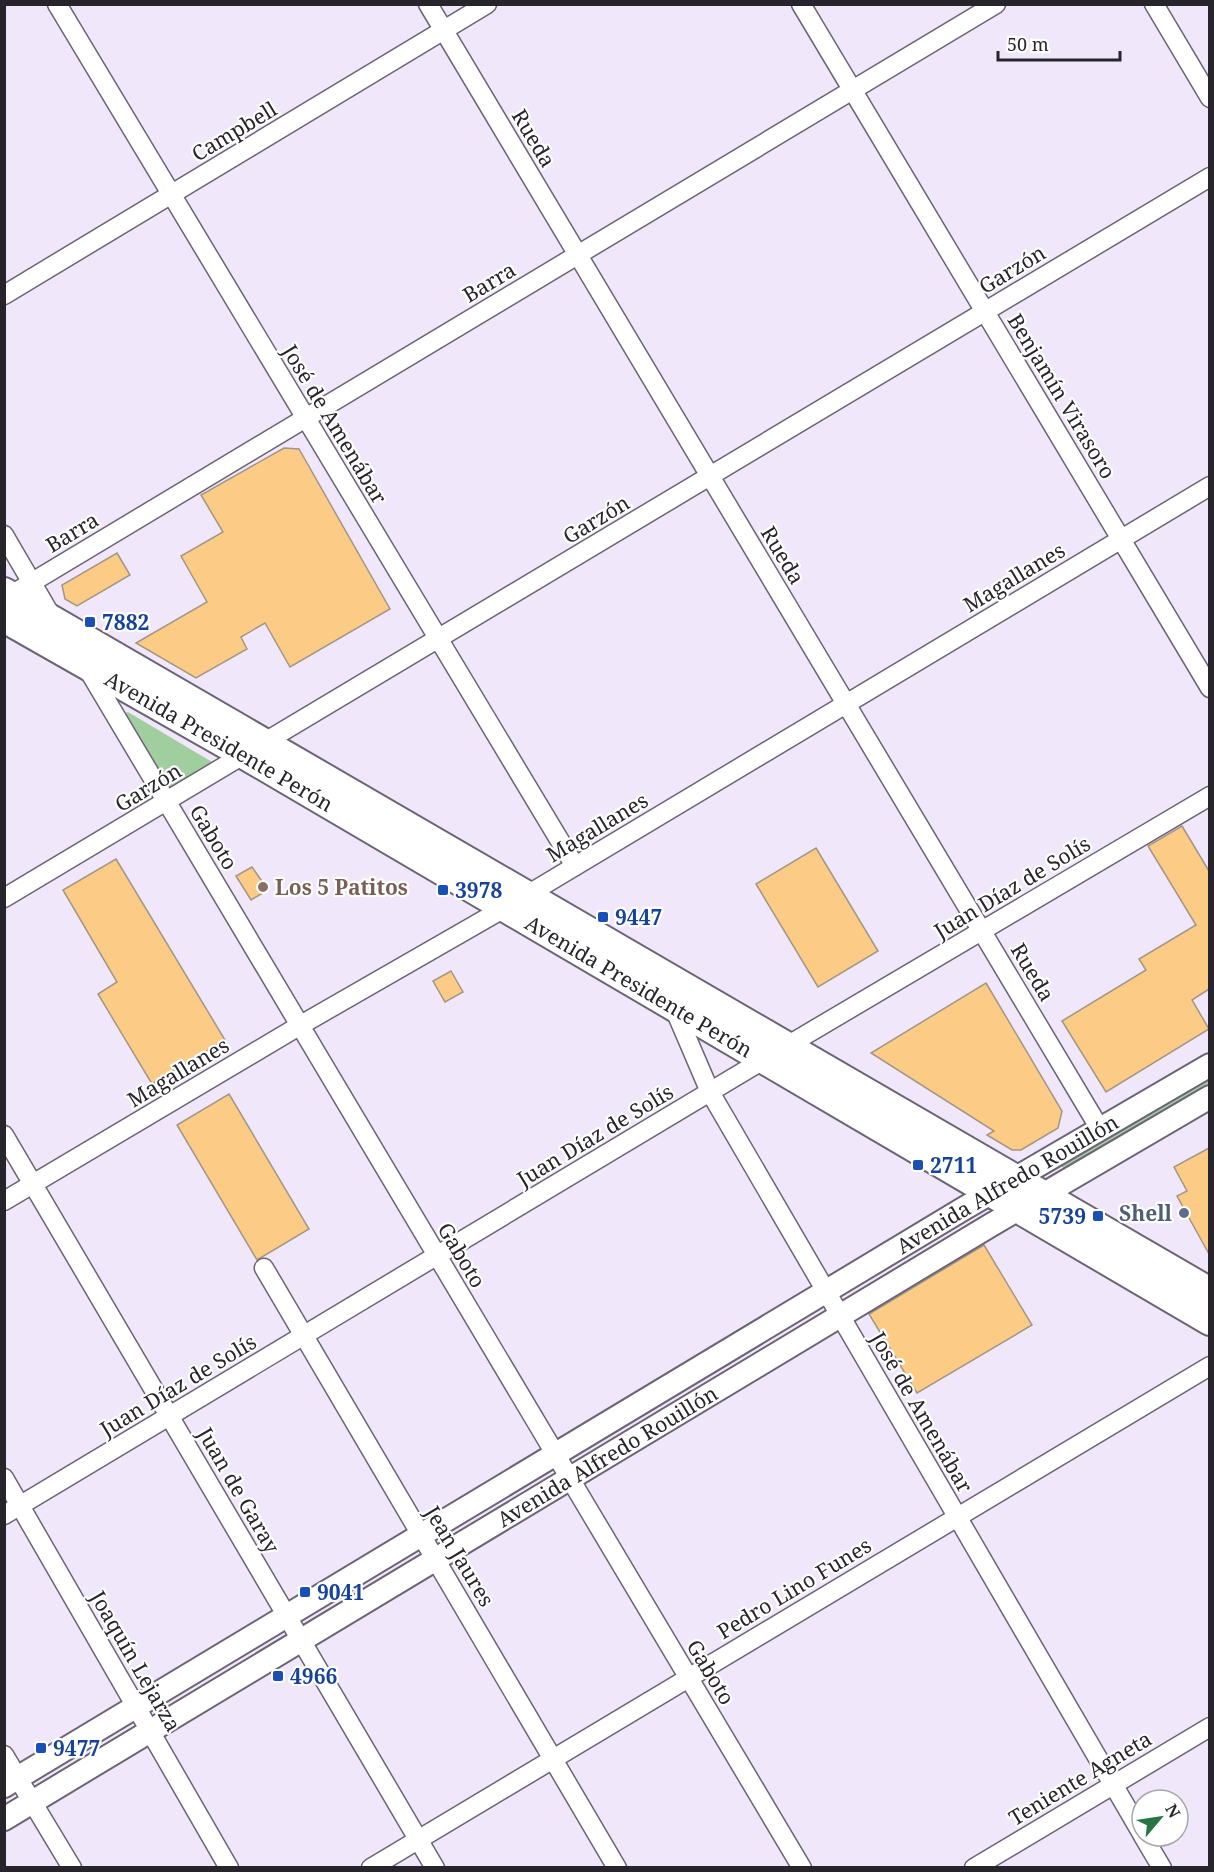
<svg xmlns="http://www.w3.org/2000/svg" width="1214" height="1872" font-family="'Noto Serif',serif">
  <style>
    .green { fill: #a0ce9e }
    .building { fill: #fccc87; stroke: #a29685; stroke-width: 1.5 }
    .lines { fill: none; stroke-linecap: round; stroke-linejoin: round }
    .minor-casing { stroke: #6c6475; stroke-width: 21 }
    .tertiary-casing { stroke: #6c6475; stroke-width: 26 }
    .primary-casing { stroke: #6c6475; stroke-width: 32 }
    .minor { stroke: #fff; stroke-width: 18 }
    .tertiary { stroke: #fff; stroke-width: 22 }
    .primary { stroke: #fff; stroke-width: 28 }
    .transit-dot { fill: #1a4fb4; stroke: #fff; stroke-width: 2 }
    .education-dot { fill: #8d6e63; stroke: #fff; stroke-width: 2 }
    .service-dot { fill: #5c6f8a; stroke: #fff; stroke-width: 2 }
    .labels { text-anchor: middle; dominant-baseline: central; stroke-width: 4.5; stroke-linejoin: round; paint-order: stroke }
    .street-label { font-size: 21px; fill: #27242b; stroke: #fff }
    .transit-label { font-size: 21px; font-weight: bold; fill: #164399; stroke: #fff; text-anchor: start }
    .education-label { font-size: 21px; font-weight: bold; fill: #785e54; stroke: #fff; text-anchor: start }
    .service-label { font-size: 21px; font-weight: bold; fill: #4e5e75; stroke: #fff; text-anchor: end }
  </style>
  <rect width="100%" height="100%" fill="#f0e7fb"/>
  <g class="green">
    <path d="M128 712 212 762 214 764 167 792 123 714Z"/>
    <path d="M1209 1077V1089L1067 1174 1061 1165Z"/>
  </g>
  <g class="building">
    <path d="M284 448 299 449 390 609 290 667 265 623 241 637 247 649 196 678 136 643 207 602 181 556 223 532 201 495Z"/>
    <path d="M117 553 130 575 77 606 65 599 62 585Z"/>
    <path d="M1182 826 1209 871V989L1192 1000 1209 1029 1106 1092 1062 1021 1146 970 1139 959 1196 925 1148 846Z"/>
    <path d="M816 848 878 951 818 987 756 884Z"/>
    <path d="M116 859 225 1040 152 1084 98 994 117 982 63 890Z"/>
    <path d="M252 867 268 890 251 900 236 876Z"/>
    <path d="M451 971 463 992 445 1002 433 981Z"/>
    <path d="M986 983 1062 1111 1058 1128 1021 1150H1012L987 1135 994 1131 871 1053Z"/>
    <path d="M229 1094 309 1229 257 1260 177 1125Z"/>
    <path d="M1209 1148V1254L1177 1196 1187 1191 1174 1167Z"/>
    <path d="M984 1245 1032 1325 917 1393 869 1314Z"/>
  </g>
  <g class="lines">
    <g class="minor-casing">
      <g id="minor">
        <path d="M57 4 575 866"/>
        <path d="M428 4 1100 1129"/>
        <path d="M801 4 1210 688"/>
        <path d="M1154 4 1210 98"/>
        <path d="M4 295 487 4"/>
        <path d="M4 535 53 619"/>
        <path d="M4 599 996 4"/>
        <path d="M87 668 802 1868"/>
        <path d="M4 898 1210 177"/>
        <path d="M674 1008 710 1092 1142 1834"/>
        <path d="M4 1135 435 1868"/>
        <path d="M4 1201 299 1026 527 895 1210 486"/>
        <path d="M264 1268 617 1868"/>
        <path d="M4 1478 229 1868"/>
        <path d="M4 1515 763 1060 1210 796"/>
        <path d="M4 1755 72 1868"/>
        <path d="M1143 1836 1162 1868"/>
        <path d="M371 1868 1210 1366"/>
        <path d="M974 1868 1210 1727"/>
      </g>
    </g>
    <g class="tertiary-casing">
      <g id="tertiary">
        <path id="s1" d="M4 1786 963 1209 1210 1065"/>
        <path id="s2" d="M4 1819 991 1225 1210 1097"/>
      </g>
    </g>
    <g class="primary-casing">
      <g id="primary">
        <path d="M4 592 1210 1292"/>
        <path id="s3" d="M4 618 245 755 1210 1321"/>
      </g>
    </g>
    <use href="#minor" class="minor"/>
    <use href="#tertiary" class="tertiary"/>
    <use href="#primary" class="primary"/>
  </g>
  <g class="transit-dot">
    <rect x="84" y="616" width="12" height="12" rx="3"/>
    <rect x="437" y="884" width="12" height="12" rx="3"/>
    <rect x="597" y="911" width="12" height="12" rx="3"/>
    <rect x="912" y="1159" width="12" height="12" rx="3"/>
    <rect x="1092" y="1210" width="12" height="12" rx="3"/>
    <rect x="299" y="1586" width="12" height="12" rx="3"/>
    <rect x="272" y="1670" width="12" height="12" rx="3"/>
    <rect x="35" y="1742" width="12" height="12" rx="3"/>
  </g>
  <circle class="education-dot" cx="263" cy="887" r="6"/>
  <circle class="service-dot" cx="1184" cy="1213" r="6"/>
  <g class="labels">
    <g class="street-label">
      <text transform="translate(234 131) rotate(-31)">Campbell</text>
      <text transform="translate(534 138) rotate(59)">Rueda</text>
      <text transform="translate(1012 269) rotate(-31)">Garzón</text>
      <text transform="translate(489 282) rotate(-31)">Barra</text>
      <text transform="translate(1062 396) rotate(59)">Benjamín Virasoro</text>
      <text transform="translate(335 424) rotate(59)">José de Amenábar</text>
      <text transform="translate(596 519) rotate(-31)">Garzón</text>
      <text transform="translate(72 532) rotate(-31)">Barra</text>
      <text transform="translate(783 555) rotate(59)">Rueda</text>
      <text transform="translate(1014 577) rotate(-31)">Magallanes</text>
      <text stroke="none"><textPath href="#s3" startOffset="248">Avenida Presidente Perón</textPath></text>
      <text transform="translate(148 787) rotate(-31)">Garzón</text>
      <text transform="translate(597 827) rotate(-31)">Magallanes</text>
      <text transform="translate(214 837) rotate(59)">Gaboto</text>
      <text transform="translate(1012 887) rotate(-31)">Juan Díaz de Solís</text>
      <text transform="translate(1033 972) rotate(59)">Rueda</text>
      <text stroke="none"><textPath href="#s3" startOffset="734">Avenida Presidente Perón</textPath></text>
      <text transform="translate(178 1072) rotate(-31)">Magallanes</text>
      <text transform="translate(595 1135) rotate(-31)">Juan Díaz de Solís</text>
      <text stroke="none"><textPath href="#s1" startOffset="1170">Avenida Alfredo Rouillón</textPath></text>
      <text transform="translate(462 1255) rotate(59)">Gaboto</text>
      <text transform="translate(178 1385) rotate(-31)">Juan Díaz de Solís</text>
      <text transform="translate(922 1412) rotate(60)">José de Amenábar</text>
      <text stroke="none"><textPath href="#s2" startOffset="704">Avenida Alfredo Rouillón</textPath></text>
      <text transform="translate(239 1490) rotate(60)">Juan de Garay</text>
      <text transform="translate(460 1556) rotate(59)">Jean Jaures</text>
      <text transform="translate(794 1588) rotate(-31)">Pedro Lino Funes</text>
      <text transform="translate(136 1661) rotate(60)">Joaquín Lejarza</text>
      <text transform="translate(711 1672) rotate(59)">Gaboto</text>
      <text transform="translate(1080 1778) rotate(-31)">Teniente Agneta</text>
    </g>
    <g class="transit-label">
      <text x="102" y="622">7882</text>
      <text x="455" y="890">3978</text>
      <text x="615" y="917">9447</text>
      <text x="930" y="1165">2711</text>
      <text x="1086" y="1216" text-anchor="end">5739</text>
      <text x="317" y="1592">9041</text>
      <text x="290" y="1676">4966</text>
      <text x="53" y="1748">9477</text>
    </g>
    <g class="education-label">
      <text x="275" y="887">Los 5 Patitos</text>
    </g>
    <g class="service-label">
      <text x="1172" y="1213">Shell</text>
    </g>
  </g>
  <rect width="1214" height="1872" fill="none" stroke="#27242b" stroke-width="12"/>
  <g transform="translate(1160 1818) rotate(61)"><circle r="28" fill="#ffffff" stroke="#a9a7aa" stroke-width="1.5"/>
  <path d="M0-4.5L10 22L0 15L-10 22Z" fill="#287442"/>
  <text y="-9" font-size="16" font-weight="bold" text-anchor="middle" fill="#27242b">N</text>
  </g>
  <path d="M998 51v9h122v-9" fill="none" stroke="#27242b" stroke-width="3"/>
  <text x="1007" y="51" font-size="18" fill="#27242b" stroke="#ffffff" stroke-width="4.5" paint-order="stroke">50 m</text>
</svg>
